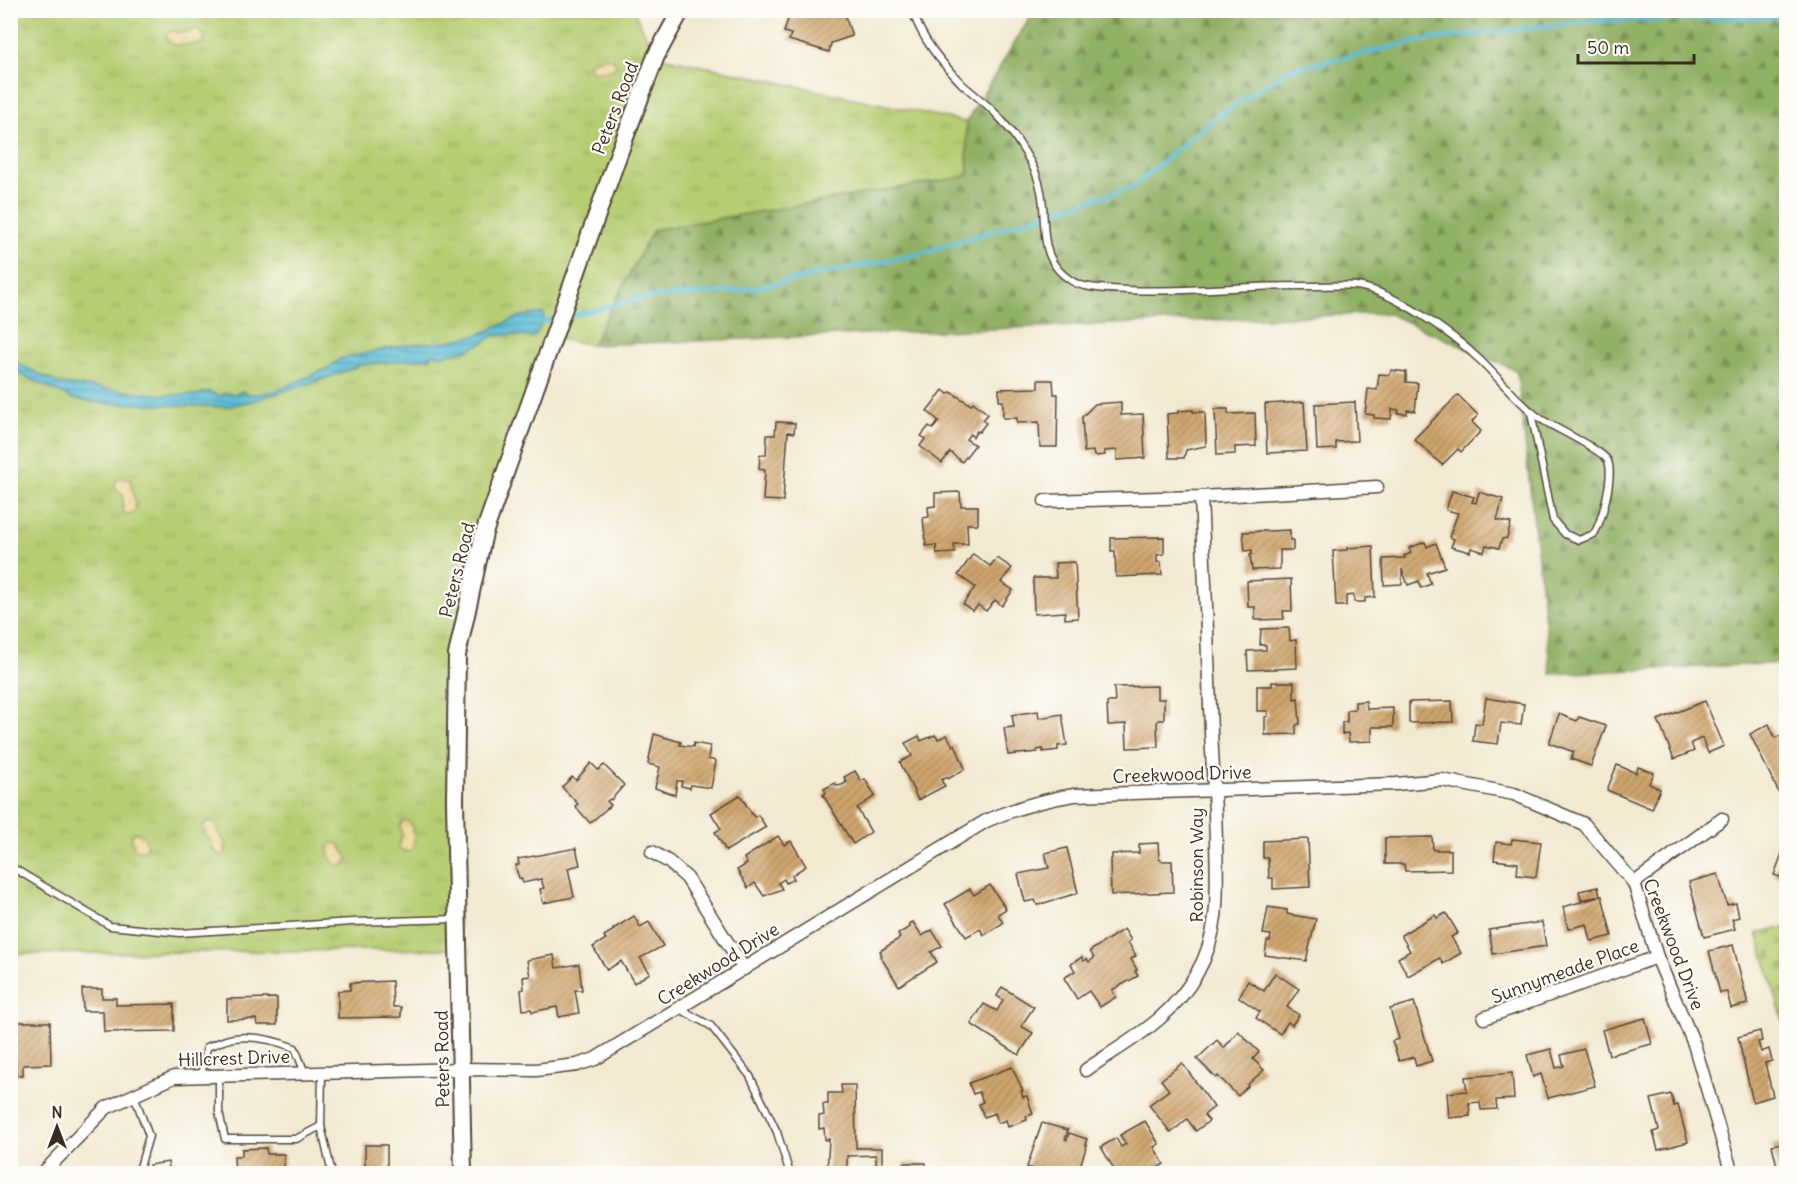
<svg xmlns="http://www.w3.org/2000/svg" width="1797" height="1184" font-family="Delius,sans-serif">
  <style>
    .grass { fill: url(#grass-tufts); stroke: #787c48; stroke-width: 1.5 }
    .forest { fill: url(#forest-firs); stroke: #666d41; stroke-width: 1.5 }
    .sand { fill: url(#sand-dots); stroke: #94825e; stroke-width: 1.5 }
    .cemetery { fill: url(#cemetery-stones); stroke: #787c48; stroke-width: 1.5 }
    .water { fill: url(#water-rules); stroke: #4a737a; stroke-width: 1.5 }
    .lines { fill: none; stroke-linecap: round; stroke-linejoin: round }
    .stream { stroke: #58bcd6; stroke-width: 4.5 }
    .building { fill: url(#building-hatch) }
    .service-casing { stroke: #564739; stroke-width: 9 }
    .minor-casing { stroke: #564739; stroke-width: 15 }
    .tertiary-casing { stroke: #564739; stroke-width: 20 }
    .service { stroke: #fff; stroke-width: 6 }
    .minor { stroke: #fff; stroke-width: 12 }
    .tertiary { stroke: #fff; stroke-width: 16 }
    .labels { text-anchor: middle; dominant-baseline: central; stroke-width: 4.5; stroke-linejoin: round; paint-order: stroke }
    .street-label { font-size: 18px; fill: #3b2a1e; stroke: #fdfcf7 }
  </style>
  <defs>
    <pattern id="grass-tufts" width="24" height="20" patternUnits="userSpaceOnUse" patternTransform="scale(1.5)"><rect width="24" height="20" fill="#b6cd72"/><path d="M3 7l-1-3M5 7V3M7 7l1-3M15 17l-1-3M17 17v-4M19 17l1-3" fill="none" stroke="#9db062"/></pattern>
    <pattern id="forest-firs" width="22" height="20" patternUnits="userSpaceOnUse" patternTransform="scale(1.5)"><rect width="22" height="20" fill="#90b064"/><path d="M5 1l3.5 6h-7zM16 11l3.5 6h-7z" fill="#778f52"/></pattern>
    <pattern id="sand-dots" width="8" height="8" patternUnits="userSpaceOnUse" patternTransform="scale(1.5)"><rect width="8" height="8" fill="#eeda9e"/><path d="M2 2h.1M6 6h.1" fill="none" stroke="#cdbb88" stroke-width="1.8" stroke-linecap="round"/></pattern>
    <pattern id="cemetery-stones" width="16" height="16" patternUnits="userSpaceOnUse" patternTransform="scale(1.5)"><rect width="16" height="16" fill="#b6cd72"/><path d="M2 7V4a2 2 0 0 1 4 0v3zM10 15v-3a2 2 0 0 1 4 0v3z" fill="#9db062"/></pattern>
    <pattern id="water-rules" width="6" height="5" patternUnits="userSpaceOnUse" patternTransform="scale(1.5)"><rect width="6" height="5" fill="#58bcd6"/><path d="M0 2.5h6" fill="none" stroke="#4a99ad"/></pattern>
    <pattern id="building-hatch" width="6" height="6" patternUnits="userSpaceOnUse" patternTransform="scale(1.5)"><rect width="6" height="6" fill="#cfa56d"/><path d="M-1 1l2-2M0 6l6-6M5 7l2-2" fill="none" stroke="#a98759"/></pattern>
  </defs>
  <rect width="100%" height="100%" fill="#fdfcf7"/>
  <filter id="ink" filterUnits="userSpaceOnUse"><feTurbulence type="fractalNoise" baseFrequency=".0167" numOctaves="2"/><feDisplacementMap in="SourceGraphic" scale="12" xChannelSelector="R" yChannelSelector="G"/><feConvolveMatrix kernelMatrix="1 2 1 2 8 2 1 2 1" color-interpolation-filters="sRGB"/></filter>
  <filter id="wash" filterUnits="userSpaceOnUse"><feTurbulence type="fractalNoise" baseFrequency=".008" numOctaves="4" result="noise"/><feDisplacementMap in="SourceGraphic" scale="24" xChannelSelector="R" yChannelSelector="G"/><feGaussianBlur stdDeviation="1.35" result="paint"/><feColorMatrix in="noise" values="0 0 0 0 0 0 0 0 0 0 0 0 0 0 0 0 0 1.4 0 .05"/><feComposite in="paint" operator="in"/></filter>
  <g filter="url(#wash)">
    <rect width="100%" height="100%" fill="#f2e9d1"/>
    <path class="grass" d="M51 10 634 11 656 56 966 122 968 176 653 230 592 345 553 338 484 533 457 655 458 949 11 954 10 12Z"/>
    <path class="forest" d="M1034 11H1786V663L1551 674 1517 371 1387 313 592 345 653 230 968 176 966 122Z"/>
    <g class="sand">
      <path d="M196 29 204 35V40L200 44 174 45 167 40 166 35 171 31 184 33Z"/>
      <path d="M607 58 614 60 616 65 614 69 595 72 590 70 589 64 594 60Z"/>
      <path d="M121 478 130 480C133 490 135 500 136 510L130 515 123 513V496L115 487 116 481Z"/>
      <path d="M210 821 217 824 219 835 225 842V853L222 856 212 849V842L206 836 203 825Z"/>
      <path d="M403 821 409 822C415 831 418 846 408 852L401 850 399 846 402 835 400 826Z"/>
      <path d="M134 833C144 833 145 837 147 846L145 850 140 851 134 848 131 839Z"/>
      <path d="M332 843 339 844 348 858 345 865H337C330 860 326 849 332 843Z"/>
    </g>
    <path class="cemetery" d="M1786 927V1030L1757 933Z"/>
    <path class="water" d="M544 313 543 322 535 336 531 338 512 335 493 336 481 344 465 351 440 356 433 353 431 358 361 365 327 378 250 402 225 407 98 403 73 399 11 370V360L60 384 162 395H198L208 391 220 396 225 393 234 394 244 391 247 394H257L275 391 328 368 340 359 398 346 424 343H438L478 335 521 316Z"/>
    <g class="lines">
      <g class="stream">
        <path d="M564 318 637 299 745 290 923 253 1133 187 1215 118 1288 70 1429 39 1596 21 1786 17"/>
        <path d="M543 322 555 319"/>
      </g>
    </g>
    <g id="blocks">
      <g class="building">
        <path d="M791 10H819L820 14 829 10H843L852 36 831 43 829 52 789 40 791 34 784 32Z"/>
        <path d="M1391 370 1406 372V382L1418 383 1415 411 1407 410V414L1398 413 1399 410 1392 409 1391 419 1374 418V415L1365 414 1368 389 1377 390 1379 374 1390 375Z"/>
        <path d="M1038 380H1053L1054 394H1058L1057 447H1040L1039 422 1017 423V418H1003V401H999V389L1038 388Z"/>
        <path d="M943 390 948 394 951 392 971 405 973 402 988 414 983 420 986 423 979 432 977 431 973 437 970 434 966 439 975 445 962 462 950 452 942 463 920 446 925 439 921 436 929 426 933 429 939 421 927 411Z"/>
        <path d="M1458 395 1478 415 1472 422 1481 431 1461 452 1458 449 1442 465 1414 439Z"/>
        <path d="M1121 402V415L1143 414 1145 458 1117 460V450L1104 451 1105 455 1094 456 1093 451 1084 452 1082 417 1095 404Z"/>
        <path d="M1304 402 1307 451 1267 453 1265 404Z"/>
        <path d="M1355 402 1357 441 1336 442V449L1317 450 1315 404Z"/>
        <path d="M1215 409H1228V414L1255 413 1256 446 1235 447V454L1217 455Z"/>
        <path d="M1193 410V412H1205L1206 446 1186 450 1184 458H1169L1167 414 1178 413V411Z"/>
        <path d="M776 422 795 423 794 433 788 432 783 501 763 500 765 470 759 469 760 455H766L767 435H775Z"/>
        <path d="M1452 491 1474 497 1472 502 1476 503 1479 492 1503 499 1497 520 1511 523 1507 538 1502 539 1499 548 1486 545 1484 552 1471 548 1470 552 1451 547 1454 539 1449 537 1458 513 1446 510Z"/>
        <path d="M960 492 961 506H978V524H967L968 544H954L955 553 937 554 936 545 926 546 923 518 929 517 928 507 935 506V493Z"/>
        <path d="M1290 530V540H1293V550H1280V569L1252 570 1250 555 1252 554V550L1245 551 1243 532Z"/>
        <path d="M1164 537V554L1157 555V562H1161L1162 575 1116 577 1115 551H1111V538Z"/>
        <path d="M1425 542 1427 547 1436 543 1445 567 1427 573 1431 584 1421 588 1419 581 1408 585 1402 569V584L1384 585 1383 559 1405 558 1404 556 1411 553 1409 548Z"/>
        <path d="M1373 546 1375 597 1365 598V602H1354V595L1346 596V606H1336L1333 551 1347 550V548Z"/>
        <path d="M973 554 990 566 997 558 1012 568 1001 582 1013 590 1002 606 995 600 986 611 978 605 973 611 963 604 975 587 958 575Z"/>
        <path d="M1075 562 1078 618 1065 619V612L1034 614 1033 578H1056L1055 563Z"/>
        <path d="M1291 579 1292 611H1283L1284 619 1255 620V607H1248L1247 581Z"/>
        <path d="M1289 628 1290 641 1296 640 1297 668 1248 670 1247 651 1266 650V645H1260L1261 629Z"/>
        <path d="M1272 682H1294V699L1298 698 1300 724 1296 725V734L1265 735V717L1268 716V711H1257V686H1272Z"/>
        <path d="M1157 686V699H1164V720H1158L1157 723 1158 747 1127 748 1126 724 1108 725 1107 702H1115L1114 687Z"/>
        <path d="M1486 698 1524 704 1521 725 1501 723 1498 744 1473 741 1475 723 1482 724Z"/>
        <path d="M1366 701 1367 709 1393 708V727H1372V741L1349 742 1348 733 1342 734V722H1347V710L1355 709V702Z"/>
        <path d="M1452 701 1453 722 1409 723V702Z"/>
        <path d="M1705 701 1724 746 1708 753 1702 738 1691 743 1694 751 1674 759 1658 720Z"/>
        <path d="M1038 711 1039 718 1062 714 1067 745 1058 746V750L1043 752V749L1037 750V752L1008 755 1004 728 1014 727 1012 715Z"/>
        <path d="M1559 714 1577 721 1579 717 1606 726 1591 766 1571 759 1574 752 1549 743Z"/>
        <path d="M1769 724 1775 738 1783 734 1786 742V792L1780 795 1750 734Z"/>
        <path d="M654 734 681 742 680 745 693 747 694 743 710 746 708 759 716 761 711 788 691 785 690 788 681 786 682 781H677L675 795 655 788 660 767 648 764Z"/>
        <path d="M935 735 938 739 947 735 953 746 955 744 965 769 948 779 947 777 941 780 945 786 918 800 900 762 912 756 905 743 919 736 921 741Z"/>
        <path d="M591 763 598 770 604 765 624 785 611 800 610 799 607 801 611 805 590 823 575 806 578 804 562 787 572 777 576 780Z"/>
        <path d="M1617 765 1636 773 1638 767 1654 773 1649 784 1660 789 1652 809 1607 790Z"/>
        <path d="M855 771 861 781 865 779 875 796 857 808 871 832 853 844 823 795 826 793 824 789 835 783 837 786 842 785 847 782 844 777Z"/>
        <path d="M740 795 754 817 758 815 766 827 726 851 715 832 721 829 711 813Z"/>
        <path d="M778 836 784 845 791 841 806 866 792 875 794 879 786 883 784 879 778 883 782 889 764 896 755 883 748 888 737 870 747 864 744 858Z"/>
        <path d="M1432 837 1433 850H1451V870L1405 871 1404 864H1385V838Z"/>
        <path d="M1308 839 1310 887 1273 889V878H1269L1268 858H1263V841Z"/>
        <path d="M1512 839 1541 842 1536 877 1517 875 1518 863 1494 860 1496 842 1511 844Z"/>
        <path d="M1158 843 1159 859 1162 861H1172L1173 892 1111 895 1110 859 1112 858V854L1139 853V844Z"/>
        <path d="M1786 843V879L1774 875Z"/>
        <path d="M576 848 580 865 568 868 574 897 543 903 540 889 544 888 541 879 523 883 521 878H519L516 869V865H519L518 859Z"/>
        <path d="M1067 848 1078 893 1037 905 1035 900 1025 902 1018 874 1049 868 1045 853Z"/>
        <path d="M1718 874 1727 905 1736 903 1739 917 1732 919 1735 929 1704 937 1689 882Z"/>
        <path d="M990 885 1006 909 998 914 1003 923 984 935 980 929 966 937 945 904 970 889 974 895Z"/>
        <path d="M1598 887 1600 896 1581 900 1579 891Z"/>
        <path d="M1602 896 1612 936 1591 941 1587 924 1568 929 1563 907Z"/>
        <path d="M1268 907 1287 910V914L1316 919 1306 961 1265 955 1267 941H1270L1271 935 1263 934Z"/>
        <path d="M1446 913 1458 933 1451 937 1461 953 1443 964 1440 958 1408 976 1398 958 1410 951 1401 935 1435 915 1437 918Z"/>
        <path d="M634 916 640 927 649 922 663 946 640 958 650 973 634 983 621 961 607 970 593 947 606 939 604 936 614 930 613 929Z"/>
        <path d="M913 922 922 936 932 930 942 946 931 952 937 962 899 986 880 956 882 955 880 951 900 938 898 934 910 927 909 924Z"/>
        <path d="M1542 922 1546 946 1493 954 1489 930Z"/>
        <path d="M1124 929 1131 940 1128 942 1136 956 1131 959 1137 970 1135 971 1138 976 1112 990 1116 997 1100 1007 1089 991 1077 999 1064 978 1075 971 1071 964 1082 957 1084 961 1087 959 1089 962 1094 958 1090 951Z"/>
        <path d="M1733 945 1748 1004 1731 1008 1727 992 1720 993 1709 951Z"/>
        <path d="M554 955 556 968 579 964 582 990H575L579 1013 559 1017 557 1007 532 1012 531 1009 523 1010 521 990 524 989 523 977 530 976 527 960Z"/>
        <path d="M1275 973 1299 989 1287 1007 1299 1015 1292 1025 1288 1022 1280 1034 1256 1018 1260 1012 1239 997 1248 981 1264 991Z"/>
        <path d="M392 981 393 1007H401V1017L338 1018V991L350 990V983Z"/>
        <path d="M1002 987 1034 1007 1021 1026 1033 1033 1019 1055 971 1024 984 1004 997 1011 1003 1000 997 996Z"/>
        <path d="M82 989H102V998H116V1005L174 1004V1031L104 1032 103 1011H83Z"/>
        <path d="M277 998V1025H257L256 1019 227 1020V999Z"/>
        <path d="M1414 1002 1432 1061 1416 1066 1414 1057 1399 1061 1392 1041 1399 1039 1390 1009Z"/>
        <path d="M1645 1018 1652 1044 1609 1055 1602 1030Z"/>
        <path d="M10 1022H50L51 1064 23 1065V1075H10Z"/>
        <path d="M1238 1031 1259 1052 1253 1059 1264 1070 1247 1085 1248 1086 1238 1096 1218 1076 1216 1078 1197 1059 1217 1040 1224 1048Z"/>
        <path d="M1760 1031 1762 1041 1758 1042 1761 1052 1769 1049 1772 1061 1765 1063 1773 1096 1753 1102 1738 1037Z"/>
        <path d="M1551 1049 1556 1068 1564 1066 1561 1055 1584 1049 1595 1086 1548 1098 1541 1074 1533 1077 1527 1055Z"/>
        <path d="M1182 1063 1214 1107 1204 1115 1209 1121 1196 1131 1187 1119 1171 1133 1149 1105 1169 1090 1161 1080Z"/>
        <path d="M1012 1067 1023 1091H1021L1023 1097 1027 1096 1033 1114 1026 1116 1027 1120 1008 1127 1006 1120 998 1123 995 1113 984 1117 979 1104 983 1102 979 1092 973 1094 969 1083Z"/>
        <path d="M1512 1073 1514 1099 1496 1100 1497 1109 1481 1110 1480 1102 1469 1103 1470 1116 1449 1118 1447 1093 1467 1091 1465 1077Z"/>
        <path d="M841 1085H855L856 1148H882V1174H876V1155L847 1156V1174H827L829 1139 825 1140 824 1128 819 1129V1116L824 1115 823 1104H828V1093H842Z"/>
        <path d="M1671 1094 1674 1106 1678 1105 1688 1142 1658 1150 1653 1132 1659 1130 1651 1099Z"/>
        <path d="M1145 1121 1159 1144 1154 1147 1164 1164 1151 1172 1149 1168 1143 1174H1117L1101 1147 1116 1138 1121 1147 1126 1144 1120 1135Z"/>
        <path d="M1042 1123 1068 1130 1065 1139 1067 1140 1069 1133 1087 1139 1085 1144 1087 1145 1079 1169 1076 1168 1074 1174H1048L1050 1170 1042 1168 1040 1172 1027 1167Z"/>
        <path d="M1786 1142V1174H1779L1772 1145Z"/>
        <rect x="365" y="1145" width="22" height="29"/>
        <path d="M266 1148 267 1154H284V1174H235L234 1156H242V1149Z"/>
        <path d="M168 1162 170 1174H151L149 1165Z"/>
        <path d="M904 1163H926V1174H897V1172L905 1171Z"/>
        <path d="M1413 1167 1415 1174H1398V1171Z"/>
      </g>
    </g>
  </g>
  <g filter="url(#ink)">
    <use href="#blocks" fill-opacity="0" stroke="#564739" stroke-width="1.5"/>
    <g class="lines">
      <g class="service-casing">
        <g id="service">
          <path d="M912 10C922 40 941 62 962 84 973 94 986 103 996 114 1010 128 1021 145 1031 163 1038 176 1042 191 1043 206 1045 235 1042 263 1072 281 1084 289 1111 289 1126 290 1188 293 1249 285 1311 286 1326 286 1342 285 1356 286 1392 290 1454 335 1480 360 1500 379 1518 403 1541 419 1554 428 1603 450 1608 461 1614 477 1602 520 1594 534L1579 540 1565 534 1553 520 1531 413"/>
          <path d="M10 866 110 926 180 933 352 922 457 919"/>
          <path d="M680 1009 711 1026 750 1076 777 1132 790 1174"/>
          <path d="M322 1073 321 1126 332 1174"/>
          <path d="M201 1076 207 1047C216 1044 226 1039 234 1038 255 1035 277 1041 295 1048L305 1073"/>
          <path d="M219 1076V1112L225 1139H296L321 1126"/>
          <path d="M134 1095 149 1136 138 1174"/>
        </g>
      </g>
      <g class="minor-casing">
        <g id="minor">
          <path d="M1045 501 1201 497 1377 487"/>
          <path d="M652 852 669 862 687 878 744 969"/>
          <path d="M1634 883 1722 819"/>
          <path d="M1484 1018 1657 957"/>
          <path d="M1086 1070C1129 1040 1170 1021 1197 973 1221 932 1217 886 1216 841 1215 805 1213 768 1211 732 1208 654 1205 575 1201 497"/>
          <path d="M42 1174 106 1108 174 1077 462 1069 536 1070 577 1065 595 1059 986 821C1015 808 1043 800 1074 795L1396 784 1442 780 1514 794 1584 824 1634 883 1657 957 1694 1044 1732 1174"/>
        </g>
      </g>
      <g class="tertiary-casing">
        <path id="tertiary" d="M463 1174 455 801 457 655 484 533 509 462 619 153 656 56 681 10"/>
      </g>
      <use href="#service" class="service"/>
      <use href="#minor" class="minor"/>
      <use href="#tertiary" class="tertiary"/>
    </g>
  </g>
  <g class="labels">
    <g class="street-label">
      <text transform="translate(615 108) rotate(-69)">Peters Road</text>
      <text transform="translate(457 570) rotate(-76)">Peters Road</text>
      <text transform="translate(1182 774) rotate(-2)">Creekwood Drive</text>
      <text transform="translate(1196 865) rotate(-90)">Robinson Way</text>
      <text transform="translate(1674 944) rotate(69)">Creekwood Drive</text>
      <text transform="translate(718 964) rotate(-32)">Creekwood Drive</text>
      <text transform="translate(1565 971) rotate(-20)">Sunnymeade Place</text>
      <text transform="translate(234 1058) rotate(-2)">Hillcrest Drive</text>
      <text transform="translate(442 1059) rotate(-91)">Peters Road</text>
    </g>
  </g>
  <rect width="1797" height="1184" fill="none" stroke="#fdfcf7" stroke-width="36"/>
  <g transform="translate(57 1127)" stroke="#fdfcf7" stroke-width="4.5" paint-order="stroke">
  <path d="M0-4.5L10 22L0 15L-10 22Z" fill="#3b2a1e"/>
  <text y="-9" font-size="16" font-weight="bold" text-anchor="middle" fill="#3b2a1e">N</text>
  </g>
  <path d="M1578 54v9h116v-9" fill="none" stroke="#3b2a1e" stroke-width="3"/>
  <text x="1587" y="54" font-size="18" fill="#3b2a1e" stroke="#fdfcf7" stroke-width="4.5" paint-order="stroke">50 m</text>
</svg>
